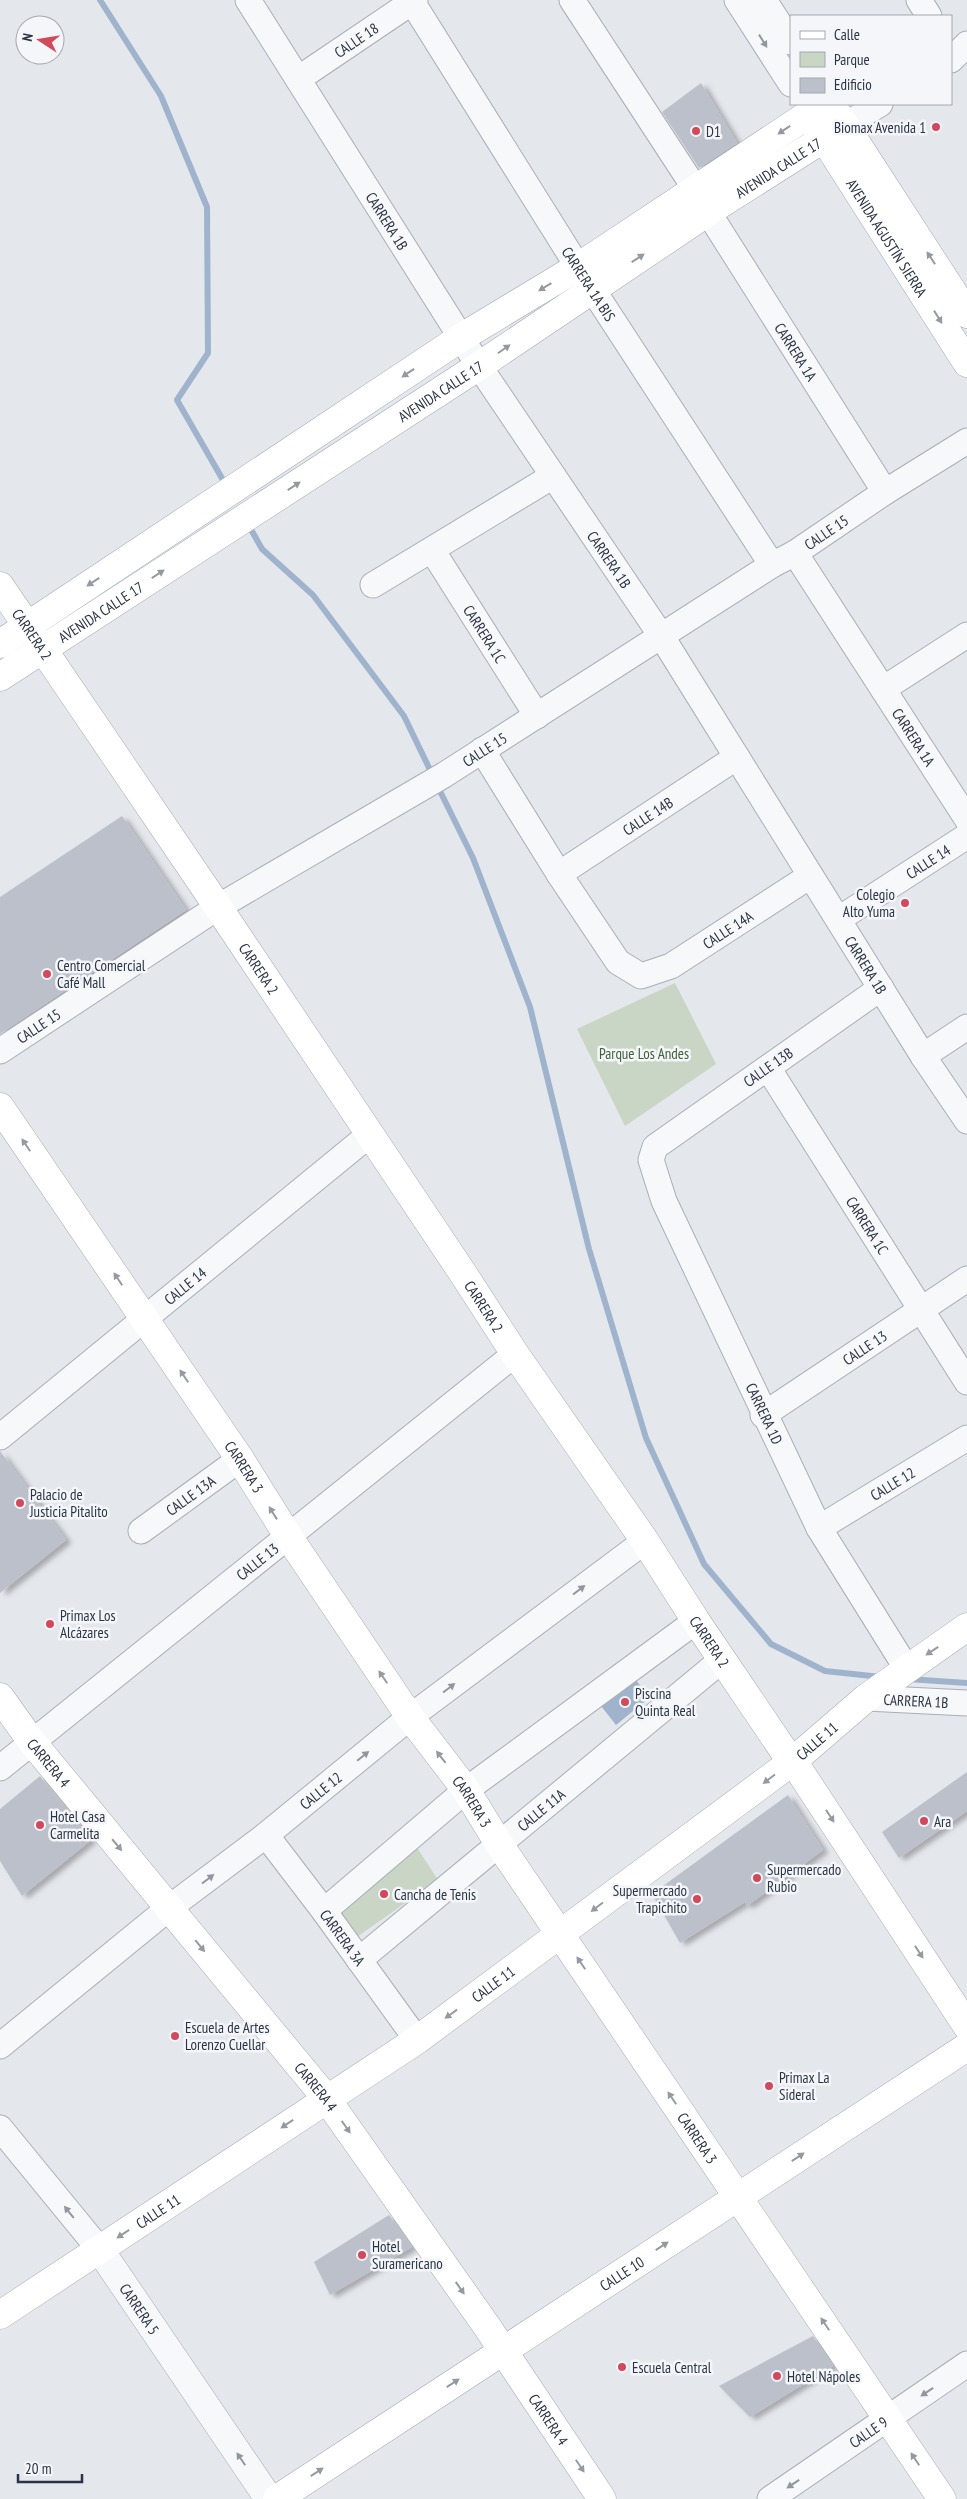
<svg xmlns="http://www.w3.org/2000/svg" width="967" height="2499" font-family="'PT Sans Narrow',sans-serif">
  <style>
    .green { fill: #c9d6c5 }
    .water { fill: #9fb4cc }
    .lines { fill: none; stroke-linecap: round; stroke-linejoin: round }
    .stream { stroke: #9fb4cc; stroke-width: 6 }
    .building { fill: #bbc0ca; filter: url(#shadow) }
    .minor-casing { stroke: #a9aeb7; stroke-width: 27 }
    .tertiary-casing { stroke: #a9aeb7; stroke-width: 29 }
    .secondary-casing { stroke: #a9aeb7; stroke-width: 29 }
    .primary-casing { stroke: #a3abb8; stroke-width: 29 }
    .minor { stroke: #f7f8fa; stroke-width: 25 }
    .tertiary { stroke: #f7f8fa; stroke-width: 28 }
    .secondary { stroke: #fff; stroke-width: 28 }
    .primary { stroke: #fff; stroke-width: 28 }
    .oneway { fill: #9196a0 }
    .oneway2 { fill: #959aa2 }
    .poi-dot { fill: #d1495b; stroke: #f4f6f9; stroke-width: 2 }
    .labels { text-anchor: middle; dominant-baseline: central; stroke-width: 5; stroke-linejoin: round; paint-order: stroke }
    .street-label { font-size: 15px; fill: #2b3445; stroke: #f4f6f9 }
    .poi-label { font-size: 15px; fill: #2b3445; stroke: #f4f6f9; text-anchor: start }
    .park-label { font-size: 15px; fill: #3f6138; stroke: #f4f6f9 }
  </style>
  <defs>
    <filter id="shadow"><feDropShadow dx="5.5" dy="3" stdDeviation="2.5" flood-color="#0004"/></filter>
  </defs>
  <rect width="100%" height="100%" fill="#e4e7ec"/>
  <g class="green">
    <path d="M675 983 716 1064 625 1126 577 1029Z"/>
    <path d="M414 1843 438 1880 354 1939 332 1907Z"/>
  </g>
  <path class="water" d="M636 1680 649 1698 616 1725 601 1706Z"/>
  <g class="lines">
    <g class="stream">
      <path d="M100 0 161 96 207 207 208 353 177 400 227 487"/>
      <path d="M248 524 262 549 313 595 404 716 433 776"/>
      <path d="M437 785 473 858 530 1007 589 1249 646 1438 704 1564 771 1644 825 1671 881 1677"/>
      <path d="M908 1679 967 1683"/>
    </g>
  </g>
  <g class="building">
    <path d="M701 83 737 143 699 168 662 112Z"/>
    <path d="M122 816 186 910 0 1034V897Z"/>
    <path d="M0 1451 66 1540 0 1593Z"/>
    <path d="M967 1772V1811L899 1858 882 1832Z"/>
    <path d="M40 1776 91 1840 22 1896 0 1861V1809Z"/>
    <path d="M788 1795 823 1850 747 1906 745 1902 680 1943 652 1894Z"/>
    <path d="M389 2215 412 2247 330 2295 314 2262Z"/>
    <path d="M813 2336 833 2366 750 2417 719 2386Z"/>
  </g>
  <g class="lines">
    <g class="minor-casing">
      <g id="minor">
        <path id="s1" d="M248 0 479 366 662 637 923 1056 967 1121"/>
        <path id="s2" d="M411 0 578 267 772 565"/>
        <path d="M572 0 696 190"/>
        <path d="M737 0 791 84"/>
        <path d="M764 0 791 42"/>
        <path d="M919 0 929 16"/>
        <path d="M951 60 967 44"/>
        <path id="s3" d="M298 79 415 0"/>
        <path d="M845 125 880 104"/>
        <path id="s4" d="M708 212 885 492"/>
        <path id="s5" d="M432 550 537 716"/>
        <path id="s6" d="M795 553 967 819"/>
        <path d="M373 585 553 476"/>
        <path d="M883 689 967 635"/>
        <path id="s7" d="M482 750 559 874 618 962 641 976 671 966 810 876"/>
        <path id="s8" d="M559 874 737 757"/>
        <path id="s9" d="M839 919 967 836"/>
        <path id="s10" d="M881 988 655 1147 651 1160 664 1201 819 1528 907 1669"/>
        <path id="s11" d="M0 1051 218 907 444 775 772 565 795 553 885 492 967 441"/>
        <path d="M923 1056 967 1027"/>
        <path id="s12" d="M768 1068 967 1382"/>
        <path id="s13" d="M763 1415 967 1279"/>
        <path id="s14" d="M0 1437 369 1135"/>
        <path id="s15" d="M819 1528 967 1438"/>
        <path id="s16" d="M141 1531 240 1459"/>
        <path id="s17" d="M866 1698 967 1703"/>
        <path id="s18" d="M0 1768 515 1354"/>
        <path id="s19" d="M266 1835 324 1911 417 2040"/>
        <path d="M324 1911 466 1790 696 1621"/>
        <path id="s20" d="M359 1960 723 1659"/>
        <path id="s21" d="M0 2046 169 1908 266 1835 410 1717 645 1541"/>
        <path d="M0 2128 100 2250"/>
        <path id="s22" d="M770 2499 967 2364"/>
      </g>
    </g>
    <g class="tertiary-casing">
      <g id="tertiary">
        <path id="s23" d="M100 2250 269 2499"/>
      </g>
    </g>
    <g class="secondary-casing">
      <g id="secondary">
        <path id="s24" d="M0 586 218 907 464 1275 515 1354 645 1541 696 1621 786 1754 793 1761 967 2026"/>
        <path id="s25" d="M0 1107 240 1459 288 1536 410 1717 466 1790 499 1844 942 2499"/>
        <path id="s26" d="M0 2315 417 2040 793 1761 866 1698 967 1627"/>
      </g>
    </g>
    <g class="primary-casing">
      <g id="primary">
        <path d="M835 110 967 314"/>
        <path id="s27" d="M814 123 967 363"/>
        <path d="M0 644 462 337 578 267 824 104"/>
        <path id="s28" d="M0 677 479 366 708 212 845 125"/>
        <path id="s29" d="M0 1697 32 1742 326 2098 488 2328 602 2499"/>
        <path id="s30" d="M277 2499 967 2047"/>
      </g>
    </g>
    <use href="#minor" class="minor"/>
    <use href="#tertiary" class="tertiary"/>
    <use href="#secondary" class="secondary"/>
    <use href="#primary" class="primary"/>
  </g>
  <defs><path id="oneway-solid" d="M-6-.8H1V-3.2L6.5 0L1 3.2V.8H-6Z" transform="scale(1.25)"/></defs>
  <g class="oneway">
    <use href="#oneway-solid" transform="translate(763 41) rotate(58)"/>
    <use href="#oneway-solid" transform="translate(579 1590) rotate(-37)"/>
    <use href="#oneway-solid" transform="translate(449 1688) rotate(-37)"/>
    <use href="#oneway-solid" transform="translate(363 1756) rotate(-39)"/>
    <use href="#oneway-solid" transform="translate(208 1879) rotate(-37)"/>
    <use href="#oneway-solid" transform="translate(69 2212) rotate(-129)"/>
    <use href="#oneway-solid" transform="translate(927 2392) rotate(146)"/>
    <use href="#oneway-solid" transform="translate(241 2459) rotate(-124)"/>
    <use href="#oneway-solid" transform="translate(793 2484) rotate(146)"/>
  </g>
  <g class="oneway2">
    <use href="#oneway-solid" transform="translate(784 130) rotate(146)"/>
    <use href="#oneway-solid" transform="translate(638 258) rotate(-33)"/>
    <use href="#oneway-solid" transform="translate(931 258) rotate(-123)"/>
    <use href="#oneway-solid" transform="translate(545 287) rotate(149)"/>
    <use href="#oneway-solid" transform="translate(938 317) rotate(58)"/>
    <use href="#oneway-solid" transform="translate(504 349) rotate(-35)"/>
    <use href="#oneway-solid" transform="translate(408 373) rotate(146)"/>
    <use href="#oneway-solid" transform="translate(294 486) rotate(-33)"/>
    <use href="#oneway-solid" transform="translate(158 574) rotate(-33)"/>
    <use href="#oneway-solid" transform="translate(93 582) rotate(147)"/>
    <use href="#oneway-solid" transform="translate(26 1145) rotate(-124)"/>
    <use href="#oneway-solid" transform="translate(118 1279) rotate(-124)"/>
    <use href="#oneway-solid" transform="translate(184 1376) rotate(-124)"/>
    <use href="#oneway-solid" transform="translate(273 1513) rotate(-122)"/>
    <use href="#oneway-solid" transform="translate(932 1651) rotate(146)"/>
    <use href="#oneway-solid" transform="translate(383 1677) rotate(-124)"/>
    <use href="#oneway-solid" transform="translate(441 1757) rotate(-128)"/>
    <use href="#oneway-solid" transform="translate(769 1779) rotate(143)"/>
    <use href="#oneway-solid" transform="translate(830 1816) rotate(57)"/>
    <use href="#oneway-solid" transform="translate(117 1845) rotate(50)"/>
    <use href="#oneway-solid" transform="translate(597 1907) rotate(143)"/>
    <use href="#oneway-solid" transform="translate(200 1946) rotate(51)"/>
    <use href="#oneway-solid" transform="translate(919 1952) rotate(57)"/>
    <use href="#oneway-solid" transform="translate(581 1963) rotate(-124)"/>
    <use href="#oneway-solid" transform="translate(451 2014) rotate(144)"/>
    <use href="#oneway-solid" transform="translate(672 2098) rotate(-124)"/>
    <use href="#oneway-solid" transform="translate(287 2124) rotate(146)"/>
    <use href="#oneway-solid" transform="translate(346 2127) rotate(55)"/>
    <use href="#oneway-solid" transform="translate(798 2157) rotate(-33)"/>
    <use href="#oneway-solid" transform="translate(123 2234) rotate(146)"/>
    <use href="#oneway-solid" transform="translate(662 2246) rotate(-33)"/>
    <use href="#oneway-solid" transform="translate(460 2288) rotate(55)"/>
    <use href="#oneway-solid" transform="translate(825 2324) rotate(-124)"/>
    <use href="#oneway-solid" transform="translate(453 2383) rotate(-33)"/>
    <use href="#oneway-solid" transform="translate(915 2459) rotate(-124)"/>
    <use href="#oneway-solid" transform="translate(580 2466) rotate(56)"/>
    <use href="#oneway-solid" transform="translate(317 2472) rotate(-33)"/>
  </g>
  <g class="poi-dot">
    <circle cx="936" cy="127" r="5"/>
    <circle cx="696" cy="131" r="5"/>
    <circle cx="905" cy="903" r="5"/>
    <circle cx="47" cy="974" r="5"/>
    <circle cx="20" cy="1503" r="5"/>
    <circle cx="50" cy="1624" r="5"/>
    <circle cx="625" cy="1702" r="5"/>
    <circle cx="924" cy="1821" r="5"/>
    <circle cx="40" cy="1825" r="5"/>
    <circle cx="757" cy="1878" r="5"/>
    <circle cx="384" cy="1894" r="5"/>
    <circle cx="697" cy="1899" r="5"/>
    <circle cx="175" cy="2036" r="5"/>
    <circle cx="769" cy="2086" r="5"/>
    <circle cx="362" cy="2255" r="5"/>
    <circle cx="622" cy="2367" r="5"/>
    <circle cx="777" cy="2376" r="5"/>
  </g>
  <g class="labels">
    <g class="street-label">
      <text stroke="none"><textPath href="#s3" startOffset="70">CALLE 18</textPath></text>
      <text stroke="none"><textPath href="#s28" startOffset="930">AVENIDA CALLE 17</textPath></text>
      <text stroke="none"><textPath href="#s1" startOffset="261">CARRERA 1B</textPath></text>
      <text stroke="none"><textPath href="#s27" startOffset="136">AVENIDA AGUSTÍN SIERRA</textPath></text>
      <text stroke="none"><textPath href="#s2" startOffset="335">CARRERA 1A BIS</textPath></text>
      <text stroke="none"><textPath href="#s4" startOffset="165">CARRERA 1A</textPath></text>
      <text stroke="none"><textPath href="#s28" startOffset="525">AVENIDA CALLE 17</textPath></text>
      <text stroke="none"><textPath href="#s11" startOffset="976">CALLE 15</textPath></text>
      <text stroke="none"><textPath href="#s1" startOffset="666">CARRERA 1B</textPath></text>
      <text stroke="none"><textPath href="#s28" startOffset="120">AVENIDA CALLE 17</textPath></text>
      <text stroke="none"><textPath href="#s24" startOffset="58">CARRERA 2</textPath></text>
      <text stroke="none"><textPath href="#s5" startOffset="99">CARRERA 1C</textPath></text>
      <text stroke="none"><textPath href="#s6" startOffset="219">CARRERA 1A</textPath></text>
      <text stroke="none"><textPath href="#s11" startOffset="571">CALLE 15</textPath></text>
      <text stroke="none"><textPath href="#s8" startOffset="106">CALLE 14B</textPath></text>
      <text stroke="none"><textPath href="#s9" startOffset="106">CALLE 14</textPath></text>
      <text stroke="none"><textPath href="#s7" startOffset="378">CALLE 14A</textPath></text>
      <text stroke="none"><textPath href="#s1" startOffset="1146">CARRERA 1B</textPath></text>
      <text stroke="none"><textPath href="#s24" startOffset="462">CARRERA 2</textPath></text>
      <text stroke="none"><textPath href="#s11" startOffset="46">CALLE 15</textPath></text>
      <text transform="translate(768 1067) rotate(-35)">CALLE 13B</text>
      <text stroke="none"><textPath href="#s12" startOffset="186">CARRERA 1C</textPath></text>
      <text stroke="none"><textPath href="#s14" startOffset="239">CALLE 14</textPath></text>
      <text stroke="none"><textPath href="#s24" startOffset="868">CARRERA 2</textPath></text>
      <text stroke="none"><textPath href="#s13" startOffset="122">CALLE 13</textPath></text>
      <text stroke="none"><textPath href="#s10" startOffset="568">CARRERA 1D</textPath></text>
      <text stroke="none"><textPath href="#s25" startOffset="435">CARRERA 3</textPath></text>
      <text stroke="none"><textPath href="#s15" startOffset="86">CALLE 12</textPath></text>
      <text stroke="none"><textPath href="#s16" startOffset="61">CALLE 13A</textPath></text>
      <text stroke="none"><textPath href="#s18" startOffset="330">CALLE 13</textPath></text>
      <text stroke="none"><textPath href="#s24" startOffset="1272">CARRERA 2</textPath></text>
      <text stroke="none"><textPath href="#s17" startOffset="50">CARRERA 1B</textPath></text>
      <text stroke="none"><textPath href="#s26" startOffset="999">CALLE 11</textPath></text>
      <text stroke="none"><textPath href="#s29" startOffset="82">CARRERA 4</textPath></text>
      <text stroke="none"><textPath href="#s21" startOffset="410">CALLE 12</textPath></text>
      <text stroke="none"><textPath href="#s25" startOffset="840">CARRERA 3</textPath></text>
      <text stroke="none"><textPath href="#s20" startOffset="236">CALLE 11A</textPath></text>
      <text stroke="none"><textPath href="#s19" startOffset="128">CARRERA 3A</textPath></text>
      <text stroke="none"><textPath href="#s26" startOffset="594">CALLE 11</textPath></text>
      <text stroke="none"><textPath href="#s29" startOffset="502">CARRERA 4</textPath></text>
      <text stroke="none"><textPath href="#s25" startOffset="1245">CARRERA 3</textPath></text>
      <text stroke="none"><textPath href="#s26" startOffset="189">CALLE 11</textPath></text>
      <text stroke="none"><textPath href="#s30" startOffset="412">CALLE 10</textPath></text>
      <text stroke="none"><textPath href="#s23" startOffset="71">CARRERA 5</textPath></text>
      <text stroke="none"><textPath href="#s29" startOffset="908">CARRERA 4</textPath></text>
      <text stroke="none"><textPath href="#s22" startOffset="119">CALLE 9</textPath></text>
    </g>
    <g class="poi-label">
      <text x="926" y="127" text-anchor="end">Biomax Avenida 1</text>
      <text x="706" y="131">D1</text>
      <text x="895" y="894" text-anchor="end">Colegio<tspan x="895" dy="17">Alto Yuma</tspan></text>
      <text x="57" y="965">Centro Comercial<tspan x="57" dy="17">Café Mall</tspan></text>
      <text x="30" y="1494">Palacio de<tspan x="30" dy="17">Justicia Pitalito</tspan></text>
      <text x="60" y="1615">Primax Los<tspan x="60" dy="17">Alcázares</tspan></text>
      <text x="635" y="1693">Piscina<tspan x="635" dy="17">Quinta Real</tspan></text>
      <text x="50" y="1816">Hotel Casa<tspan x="50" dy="17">Carmelita</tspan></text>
      <text x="934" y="1821">Ara</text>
      <text x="767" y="1869">Supermercado<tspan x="767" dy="17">Rubio</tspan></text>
      <text x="687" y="1890" text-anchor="end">Supermercado<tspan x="687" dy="17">Trapichito</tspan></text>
      <text x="394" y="1894">Cancha de Tenis</text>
      <text x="185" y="2027">Escuela de Artes<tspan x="185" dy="17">Lorenzo Cuellar</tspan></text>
      <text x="779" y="2077">Primax La<tspan x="779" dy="17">Sideral</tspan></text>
      <text x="372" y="2246">Hotel<tspan x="372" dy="17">Suramericano</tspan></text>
      <text x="632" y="2367">Escuela Central</text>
      <text x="787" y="2376">Hotel Nápoles</text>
    </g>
    <g class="park-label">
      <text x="644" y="1053">Parque Los Andes</text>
    </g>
  </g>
  <rect x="790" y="15" width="162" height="90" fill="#f4f6f9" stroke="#a4a8b1"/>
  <rect x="800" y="31" width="25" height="8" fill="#ffffff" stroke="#a4a8b1"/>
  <text x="834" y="40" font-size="15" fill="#2b3445">Calle</text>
  <rect x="800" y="52" width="25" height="15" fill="#c9d6c5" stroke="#a4a8b1"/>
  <text x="834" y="65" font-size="15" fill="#2b3445">Parque</text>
  <rect x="800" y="78" width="25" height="15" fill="#bbc0ca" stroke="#a4a8b1"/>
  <text x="834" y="90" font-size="15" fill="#2b3445">Edificio</text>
  <g transform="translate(40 40) rotate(282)"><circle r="24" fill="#f4f6f9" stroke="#a4a8b1"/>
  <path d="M0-4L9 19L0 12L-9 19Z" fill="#d1495b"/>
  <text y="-8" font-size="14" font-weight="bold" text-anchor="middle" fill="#2b3445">N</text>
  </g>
  <path d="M18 2474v8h64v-8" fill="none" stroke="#2b3445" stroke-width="2.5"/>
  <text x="25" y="2474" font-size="15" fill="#2b3445" stroke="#f4f6f9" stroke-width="4" paint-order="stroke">20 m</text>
</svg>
